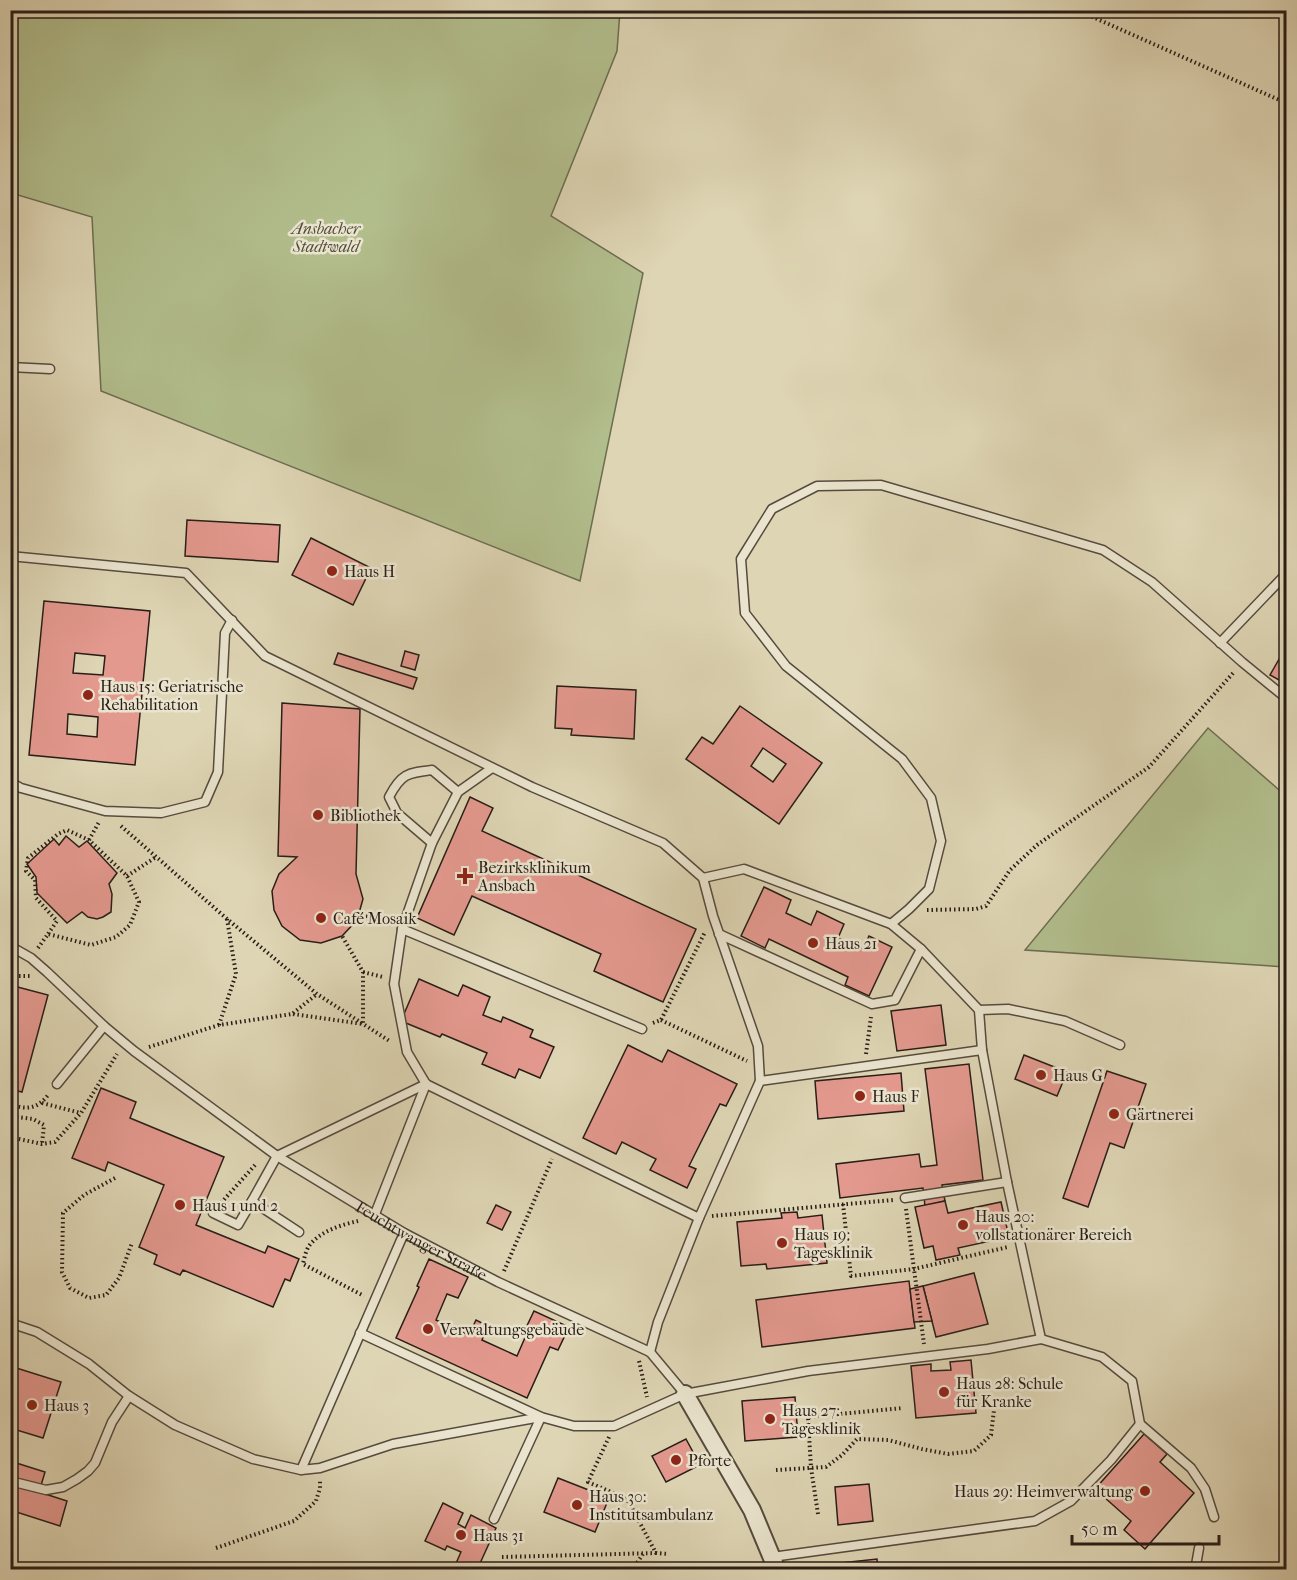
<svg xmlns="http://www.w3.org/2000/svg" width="1297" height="1580" font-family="'IM FELL French Canon',serif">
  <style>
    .green { fill: #b2bd8c; stroke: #6d6d52; stroke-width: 1.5 }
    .building { fill: #e4998f; stroke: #281d17; stroke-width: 1.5; fill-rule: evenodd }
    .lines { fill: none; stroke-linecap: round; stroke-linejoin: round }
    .service-casing { stroke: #564b3e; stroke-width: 11 }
    .minor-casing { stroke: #564b3e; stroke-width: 20 }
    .path { stroke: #281d17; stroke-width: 4; stroke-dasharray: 1.5 3; stroke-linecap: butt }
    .service { stroke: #eae4ce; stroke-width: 8 }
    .minor { stroke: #eae4ce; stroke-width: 16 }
    .poi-dot { fill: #8f2418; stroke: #eae4ce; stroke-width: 2 }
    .labels { text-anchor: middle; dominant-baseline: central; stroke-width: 5; stroke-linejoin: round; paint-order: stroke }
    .park-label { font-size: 16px; font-style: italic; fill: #514d3a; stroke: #eae4ce }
    .poi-label { font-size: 16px; fill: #281d17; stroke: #eae4ce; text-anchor: start }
    .street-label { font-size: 16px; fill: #281d17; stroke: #eae4ce }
  </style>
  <rect width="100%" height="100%" fill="#ded5b4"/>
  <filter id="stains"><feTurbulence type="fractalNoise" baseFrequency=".00333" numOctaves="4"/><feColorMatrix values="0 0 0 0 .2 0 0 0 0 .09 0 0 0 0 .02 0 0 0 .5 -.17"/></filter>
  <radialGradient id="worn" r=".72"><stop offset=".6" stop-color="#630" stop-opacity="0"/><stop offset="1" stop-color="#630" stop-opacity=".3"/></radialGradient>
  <g class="green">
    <path d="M10 11H620L617 51 551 216 643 273 580 581 101 391 92 217 11 193Z"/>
    <path d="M1208 728 1286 796V967L1025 950Z"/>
  </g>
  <g class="building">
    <path d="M187 520 280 525 278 562 185 556Z"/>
    <path d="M311 538 371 568 353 605 292 575Z"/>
    <path d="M44 601 150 611 135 765 29 755ZM75 653 105 656 103 675 73 673ZM68 714 98 717 97 737 67 734Z"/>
    <path d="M1286 647V684L1270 675Z"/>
    <path d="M405 651 419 655 415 670 401 666Z"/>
    <path d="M338 653 417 678 413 689 334 664Z"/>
    <path d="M557 686 636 690 634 739 571 735 572 729 555 728Z"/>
    <path d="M282 703 360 709 356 874 363 899 357 920 342 936 321 943 300 940 282 926 274 910 272 891 279 874 297 857 278 856Z"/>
    <path d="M740 706 822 763 779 824 686 759 702 737 713 744ZM763 748 786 764 773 782 751 766Z"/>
    <path d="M470 797 493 808 482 831 696 929 663 1002 594 971 601 954 472 896 454 935 417 918Z"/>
    <path d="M66 836 79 847 87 841 117 873 109 884 112 894 111 912 103 917 97 919 88 917 82 912 67 923 37 893 36 877 27 864 54 839 59 845Z"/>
    <path d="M764 887 791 900 786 913 811 925 817 911 844 924 838 938 863 949 869 936 892 947 869 996 845 985 848 977 769 939 765 948 741 936Z"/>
    <path d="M419 979 458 996 463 985 490 997 483 1015 501 1022 503 1017 533 1030 530 1037 554 1047 540 1078 519 1069 515 1078 482 1064 487 1053 442 1034 440 1037 401 1021Z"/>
    <path d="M10 985 48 995 22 1092 10 1089Z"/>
    <path d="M941 1005 946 1045 897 1051 891 1011Z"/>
    <path d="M628 1045 662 1062 668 1050 737 1084 726 1106 720 1104 689 1166 696 1169 687 1188 650 1170 656 1159 622 1142 616 1154 583 1138Z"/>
    <path d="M1024 1055 1067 1072 1057 1096 1015 1079Z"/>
    <path d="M969 1064 983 1180 942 1185 945 1201 925 1206 923 1188 840 1198 836 1164 919 1154 921 1167 937 1165 925 1069Z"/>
    <path d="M1107 1071 1146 1084 1124 1148 1110 1143 1088 1207 1063 1198Z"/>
    <path d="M901 1073 904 1111 818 1119 815 1081Z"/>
    <path d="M101 1088 136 1102 130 1118 224 1157 196 1225 265 1253 268 1246 299 1259 290 1281 285 1279 273 1307 183 1270 180 1275 154 1264 157 1255 139 1247 164 1185 108 1162 105 1171 72 1158Z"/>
    <path d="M945 1201 948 1213 1001 1202 1009 1237 958 1248 960 1255 936 1260 933 1246 924 1248 915 1207Z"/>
    <path d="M496 1205 511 1212 502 1230 487 1223Z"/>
    <path d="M797 1212 798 1218 822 1215 827 1263 767 1269 766 1264 741 1266 737 1222 782 1218 781 1213Z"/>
    <path d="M429 1259 468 1277 458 1298 447 1294 436 1320 469 1335 476 1320 488 1326 482 1340 517 1356 527 1333 524 1332 534 1311 569 1327 558 1350 550 1347 527 1398 396 1338 419 1287 417 1286Z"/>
    <path d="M974 1273 988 1324 936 1337 923 1286Z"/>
    <path d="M909 1281 915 1328 762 1347 756 1300Z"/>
    <path d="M923 1286 932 1321 914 1322 910 1289Z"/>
    <path d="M971 1360 976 1413 916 1418 911 1366 931 1364V1371L951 1370 950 1362Z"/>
    <path d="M10 1366 61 1382 43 1438 10 1428Z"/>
    <path d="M795 1397 798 1437 745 1441 742 1401Z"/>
    <path d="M1144 1434 1167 1454 1160 1462 1194 1493 1145 1549 1124 1530 1131 1521 1095 1489Z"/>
    <path d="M686 1439 700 1465 666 1482 652 1456Z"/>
    <path d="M10 1461 45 1472 39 1492 67 1501 60 1526 10 1510Z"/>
    <path d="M558 1478 609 1498 595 1532 544 1512Z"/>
    <path d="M869 1484 873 1521 838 1525 835 1487Z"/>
    <path d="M443 1503 463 1513 458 1524 465 1528 471 1515 496 1528 477 1570H453L461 1552 447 1546 445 1550 425 1541Z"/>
    <path d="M877 1559 878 1570H823L822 1565Z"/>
  </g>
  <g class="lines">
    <g class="service-casing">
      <g id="service">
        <path d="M10 367 50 369"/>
        <path d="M10 556 186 573 265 656 532 787 663 843 703 878 713 916 758 1046 760 1081 699 1218 658 1322 650 1352"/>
        <path d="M1220 643 1286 574"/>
        <path d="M492 768 458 792 432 843 402 929 394 984 407 1052 426 1084 699 1218"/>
        <path d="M10 782 21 788 105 811 161 813 205 802 218 772 225 633 232 620"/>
        <path d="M432 843 397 813 389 797C401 774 407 773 432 770L458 792"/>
        <path d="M703 878 744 869 891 924 921 949 895 1000 872 1004 719 934"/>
        <path d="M891 924 909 909 929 889 941 841 931 798 902 759 786 666 745 613 741 559 772 509 817 486 881 485 1103 550 1152 582 1242 662 1286 698"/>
        <path d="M402 929 642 1029"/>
        <path id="s1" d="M10 946 31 958 47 972 104 1026 134 1051 277 1156 404 1233 498 1282 650 1352 685 1394"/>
        <path d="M921 949 979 1010 982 1050 1007 1182 1041 1339"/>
        <path d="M979 1010 1008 1009 1065 1021 1120 1045"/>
        <path d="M760 1081 982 1050"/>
        <path d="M57 1084 104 1026"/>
        <path d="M905 1198 1007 1182"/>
        <path d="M213 1213 238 1225 252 1201"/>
        <path d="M375 1214 426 1084"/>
        <path d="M299 1232 252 1201 277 1156 426 1084"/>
        <path d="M10 1323 37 1332 89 1364 129 1396 175 1425 253 1459 301 1470 320 1468 393 1444 541 1417 574 1426H614L685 1394 808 1371 988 1349 1041 1339 1102 1357 1132 1381 1140 1424 1191 1468 1205 1489 1214 1517"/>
        <path d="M360 1333 541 1417 494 1519"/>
        <path d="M301 1470 404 1233"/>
        <path d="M10 1481 46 1490 63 1487 77 1479 88 1471 95 1463 112 1422 129 1396"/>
        <path d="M772 1557 1035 1521 1071 1501 1111 1460 1140 1424"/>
        <path d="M1198 1570 1196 1565 1199 1548"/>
      </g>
    </g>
    <g class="minor-casing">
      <path id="minor" d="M685 1394 752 1510 777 1570"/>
    </g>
    <g class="path">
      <path d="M1075 10 1095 18 1286 103"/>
      <path d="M121 826 226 918 317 994 391 1042"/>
      <path d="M89 840 99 822"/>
      <path d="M127 876 156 857"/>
      <path d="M927 910 976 909 986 906 1010 870 1037 845 1149 767 1234 672"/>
      <path d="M366 916 391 923"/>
      <path d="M38 948 48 934 91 945 116 937 130 925 139 902 127 876 89 840 67 830 58 834 28 858 26 871 35 880 36 898 57 921 48 934"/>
      <path d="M363 972 383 977"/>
      <path d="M10 976H32"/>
      <path d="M293 1014 363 1024V972L342 936"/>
      <path d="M661 1020 747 1061"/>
      <path d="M653 1023 661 1020 705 932"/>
      <path d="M219 1025 236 974 227 919"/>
      <path d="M149 1047 219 1025 292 1014 317 994"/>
      <path d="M866 1054 871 1017"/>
      <path d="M42 1103 81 1113"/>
      <path d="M10 1104C28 1111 38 1108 49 1094"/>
      <path d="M10 1123 17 1117 33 1119 44 1125 42 1144"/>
      <path d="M10 1137 42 1144 55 1142 81 1113 117 1054"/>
      <path d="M115 1178 84 1195 63 1213 62 1272 70 1288 89 1298 106 1295 119 1278 132 1243"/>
      <path d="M221 1203 256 1164"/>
      <path d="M843 1204 851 1276 914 1269 1008 1247"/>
      <path d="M906 1209 924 1344"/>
      <path d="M712 1216 893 1200"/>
      <path d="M358 1221C341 1225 320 1231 309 1246 306 1250 304 1259 303 1264L364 1296"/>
      <path d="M504 1271 552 1159"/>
      <path d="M639 1361 647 1397"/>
      <path d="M609 1437 588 1482 627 1499 656 1553 669 1554"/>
      <path d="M776 1470 826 1467 842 1455 857 1439 888 1440 922 1449 948 1454 974 1451 991 1435 994 1410"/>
      <path d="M818 1514 811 1468 808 1417 903 1408"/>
      <path d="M216 1548 294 1521 316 1501 320 1488V1479"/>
      <path d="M502 1557 656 1553"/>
      <path d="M632 1570 643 1554"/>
    </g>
    <use href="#service" class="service"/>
    <use href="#minor" class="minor"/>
  </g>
  <g class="poi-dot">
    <circle cx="332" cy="571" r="6"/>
    <circle cx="88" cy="695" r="6"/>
    <circle cx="318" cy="815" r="6"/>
    <path d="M462 867h6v6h6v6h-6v6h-6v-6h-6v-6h6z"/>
    <circle cx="321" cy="918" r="6"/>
    <circle cx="813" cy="943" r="6"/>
    <circle cx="1041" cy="1075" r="6"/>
    <circle cx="860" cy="1096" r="6"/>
    <circle cx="1114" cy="1114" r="6"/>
    <circle cx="180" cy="1205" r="6"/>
    <circle cx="963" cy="1225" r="6"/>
    <circle cx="782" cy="1243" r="6"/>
    <circle cx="428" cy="1329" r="6"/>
    <circle cx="944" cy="1392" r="6"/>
    <circle cx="32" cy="1405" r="6"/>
    <circle cx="770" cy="1419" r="6"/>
    <circle cx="676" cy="1460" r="6"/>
    <circle cx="1145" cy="1491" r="6"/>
    <circle cx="577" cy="1505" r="6"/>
    <circle cx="461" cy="1535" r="6"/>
  </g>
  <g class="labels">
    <g class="park-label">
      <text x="326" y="228">Ansbacher<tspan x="326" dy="18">Stadtwald</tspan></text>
    </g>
    <g class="poi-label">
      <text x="344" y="571">Haus H</text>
      <text x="100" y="686">Haus 15: Geriatrische<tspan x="100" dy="18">Rehabilitation</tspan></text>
      <text x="330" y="815">Bibliothek</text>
      <text x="478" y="867">Bezirksklinikum<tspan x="478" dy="18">Ansbach</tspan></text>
      <text x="333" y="918">Café Mosaik</text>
      <text x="825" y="943">Haus 21</text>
      <text x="1053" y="1075">Haus G</text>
      <text x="872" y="1096">Haus F</text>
      <text x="1126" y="1114">Gärtnerei</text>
      <text x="192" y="1205">Haus 1 und 2</text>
      <text x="975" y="1216">Haus 20:<tspan x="975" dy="18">vollstationärer Bereich</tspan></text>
      <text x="794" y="1234">Haus 19:<tspan x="794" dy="18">Tagesklinik</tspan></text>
      <text x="440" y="1329">Verwaltungsgebäude</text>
      <text x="956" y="1383">Haus 28: Schule<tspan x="956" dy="18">für Kranke</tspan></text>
      <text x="44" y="1405">Haus 3</text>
      <text x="782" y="1410">Haus 27:<tspan x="782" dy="18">Tagesklinik</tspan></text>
      <text x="688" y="1460">Pforte</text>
      <text x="1133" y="1491" text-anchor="end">Haus 29: Heimverwaltung</text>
      <text x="589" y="1496">Haus 30:<tspan x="589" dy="18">Institutsambulanz</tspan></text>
      <text x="473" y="1535">Haus 31</text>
    </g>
    <g class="street-label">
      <text stroke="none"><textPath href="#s1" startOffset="508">Feuchtwanger Straße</textPath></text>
    </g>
  </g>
  <rect width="1297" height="1580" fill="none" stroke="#ded5b4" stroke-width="36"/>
  <rect x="12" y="12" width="1273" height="1556" fill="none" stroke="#281d17" stroke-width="3"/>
  <rect x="18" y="18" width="1261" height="1544" fill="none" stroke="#281d17" stroke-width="1.5"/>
  <path d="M1072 1535v9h147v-9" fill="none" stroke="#281d17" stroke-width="3"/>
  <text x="1081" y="1535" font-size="18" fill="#281d17" stroke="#eae4ce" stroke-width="4.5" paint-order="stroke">50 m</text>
  <rect width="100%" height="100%" filter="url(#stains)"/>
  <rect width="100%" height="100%" fill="url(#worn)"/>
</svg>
